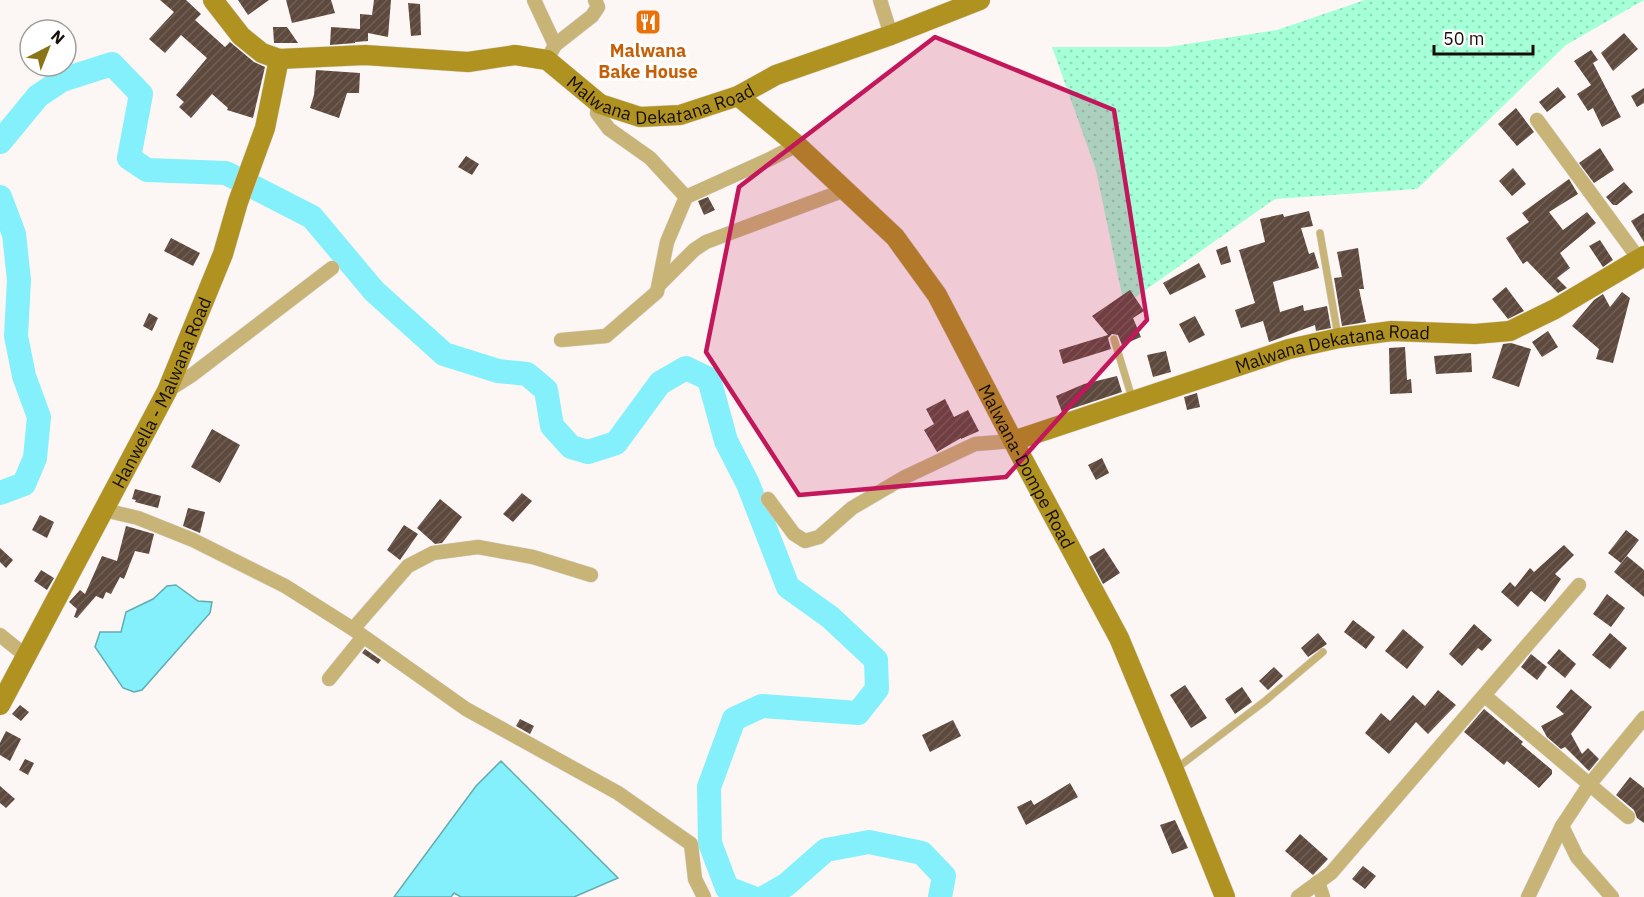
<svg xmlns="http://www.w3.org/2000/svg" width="1644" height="897" font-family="'IBM Plex Sans',sans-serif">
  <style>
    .grass { fill: url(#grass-dots) }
    .water { fill: #83f0fb; stroke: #62acb2; stroke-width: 1.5 }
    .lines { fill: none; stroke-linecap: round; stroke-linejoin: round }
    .river { stroke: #83f0fb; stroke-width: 24 }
    .building { fill: url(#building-hatch) }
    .lane-casing { stroke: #d7d2ce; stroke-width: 8 }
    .street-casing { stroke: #d7d2ce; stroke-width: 15 }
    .secondary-casing { stroke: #d7d2ce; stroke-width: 21 }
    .lane { stroke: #c8b476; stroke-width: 7 }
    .street { stroke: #c8b476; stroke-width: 14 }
    .secondary { stroke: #b09220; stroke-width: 20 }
    .marked { fill: #c2185b; fill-opacity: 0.2; stroke: #c2185b; stroke-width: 4.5; stroke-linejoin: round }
    .labels { text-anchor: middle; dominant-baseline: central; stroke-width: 6; stroke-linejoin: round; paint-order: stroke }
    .food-label { font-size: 18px; font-weight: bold; fill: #c56008; stroke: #fff }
    .street-label { font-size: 18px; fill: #150e09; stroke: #fff }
  </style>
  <defs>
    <pattern id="grass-dots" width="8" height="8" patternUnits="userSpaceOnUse" patternTransform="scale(1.5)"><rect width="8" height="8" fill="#a5ffd7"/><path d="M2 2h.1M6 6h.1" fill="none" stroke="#8dd9b7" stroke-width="1.8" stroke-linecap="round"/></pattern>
    <pattern id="building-hatch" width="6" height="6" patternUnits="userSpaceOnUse" patternTransform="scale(1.5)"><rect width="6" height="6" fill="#5d493d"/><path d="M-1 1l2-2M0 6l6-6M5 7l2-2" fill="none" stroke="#6f5f55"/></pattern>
  </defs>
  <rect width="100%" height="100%" fill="#fcf7f4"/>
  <path class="grass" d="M1365 0H1644L1566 45 1417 189 1275 199 1124 305 1096 170 1052 47H1168L1277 30Z"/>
  <g class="water">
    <path d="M176 585 198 601 212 602 210 613 142 690 134 692 123 688 95 647 100 632H121L126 612 153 599 167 586Z"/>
    <path d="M501 761 618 878 574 897H461L454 893 451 897H394L476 786Z"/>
  </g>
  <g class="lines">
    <g class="river">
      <path d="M0 142 38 96 62 80 112 64 141 94 129 158 147 170 226 173 312 217 374 291 444 354 498 371 527 374 546 390 552 426 571 447 588 452 616 443 660 383 686 368 709 379 726 441 748 484 788 587 830 617 876 660 877 689 858 713 762 706 734 719 709 787 710 843 727 888 751 897"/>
      <path d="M0 197 14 234 19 280 16 336 24 376 39 417 35 458 24 484 0 493"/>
      <path d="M765 897 786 885 826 850 869 842 922 853 944 876 940 897"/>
    </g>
  </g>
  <g class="building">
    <path d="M160 0H186L201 14 195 20 225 47 230 42 254 62 265 67 253 118 227 110 228 108 212 94 191 118 179 107 184 102 176 95 207 58 181 35 165 53 149 39 174 12Z"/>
    <path d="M238 0H269L248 15Z"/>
    <path d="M286 0H331L335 13 292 23Z"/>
    <path d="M374 0H391L388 37 368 33V41L355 42V43L330 45 331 27 360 29V14L372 15Z"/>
    <path d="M408 3 420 4 421 35 411 36Z"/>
    <path d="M273 27H287L298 43H274Z"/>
    <path d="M1624 33 1638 49 1613 71 1601 53Z"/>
    <path d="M1591 50 1598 60 1593 63 1621 117 1602 127 1593 108 1588 111 1577 94 1591 85 1574 61Z"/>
    <path d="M316 70 360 73 359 93H347L339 118 310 108 314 95Z"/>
    <path d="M1558 87 1566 97 1547 112 1539 102Z"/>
    <path d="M1644 88V103L1637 107 1631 96Z"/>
    <path d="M1516 108 1534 132 1517 146 1498 124Z"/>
    <path d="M1600 148 1614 170 1594 183 1579 163Z"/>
    <path d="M466 156 479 164 472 175 458 167Z"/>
    <path d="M1513 168 1526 184 1512 196 1499 181Z"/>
    <path d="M1569 179 1578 194 1549 212 1563 230 1587 212 1596 223 1560 253 1570 268 1557 278 1567 288 1558 293 1527 261 1523 264 1506 238 1529 222 1522 213Z"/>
    <path d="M1624 182 1633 192 1617 205H1613L1606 197Z"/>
    <path d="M708 197 715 210 704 215 698 201Z"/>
    <path d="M1309 211 1313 226 1301 228 1309 254 1314 252 1319 268 1273 282 1280 312 1303 305 1304 311 1327 306 1331 328 1316 331 1315 325 1269 342 1263 321 1241 328 1235 310 1255 303 1239 250 1265 242 1260 219 1283 214 1284 217Z"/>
    <path d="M1644 213V242L1631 221Z"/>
    <path d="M171 238 200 253 193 266 164 251Z"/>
    <path d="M1600 240 1613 260 1603 267 1589 246Z"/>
    <path d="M1227 246 1231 262 1221 265 1216 250Z"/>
    <path d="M1358 248 1364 289H1359L1366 322 1342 326 1334 278 1342 277 1337 252Z"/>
    <path d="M1199 263 1206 277 1170 295 1163 283Z"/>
    <path d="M1506 287 1524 311 1508 319 1492 299Z"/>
    <path d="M1130 290 1144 311 1133 318 1141 337 1122 345 1118 335 1112 334 1108 338 1111 349 1063 364 1059 350 1108 335 1092 316Z"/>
    <path d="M1622 292 1630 298 1613 363 1596 359 1599 349 1572 326 1594 300 1603 294 1610 307Z"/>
    <path d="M149 313 158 318 152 331 143 326Z"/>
    <path d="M1195 316 1205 335 1189 343 1179 324Z"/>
    <path d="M1548 331 1558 347 1542 357 1532 342Z"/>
    <path d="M1511 343 1531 349 1519 387 1492 378 1503 344Z"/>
    <path d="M1405 347 1407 380 1411 379 1412 393 1390 394 1389 348Z"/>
    <path d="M1166 351 1171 372 1153 377 1147 355Z"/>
    <path d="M1471 353 1472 372 1436 374 1434 356Z"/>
    <path d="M1117 376 1122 392 1062 412 1056 396 1084 384Z"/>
    <path d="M1197 393 1200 407 1187 410 1184 397Z"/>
    <path d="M945 399 954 417 968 410 979 431 961 439V438L937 452 924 430 934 424 926 409Z"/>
    <path d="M212 429 240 445 220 483 191 467Z"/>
    <path d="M1102 458 1109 473 1096 480 1088 465Z"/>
    <path d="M135 489 161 496 158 508 135 502 136 500 132 499Z"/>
    <path d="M522 493 532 501 513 522 503 514Z"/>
    <path d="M440 499 462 517 442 543 435 544 417 528Z"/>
    <path d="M188 508 205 512 200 533 183 526Z"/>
    <path d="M40 515 54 522 47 538 32 530Z"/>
    <path d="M404 525 418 534 400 560 387 550Z"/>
    <path d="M126 526 154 534 149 554 135 551 124 579 120 577 111 594 106 592 103 599 96 596 77 618 74 617 77 609 69 602 80 590 85 594 102 556 117 561Z"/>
    <path d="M1626 530 1639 540 1621 563 1608 553Z"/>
    <path d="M1564 545 1574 555 1555 574 1561 579 1545 602 1531 591 1518 607 1501 592 1510 582 1515 587 1530 568 1534 572Z"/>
    <path d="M0 548 13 560 6 568 0 562Z"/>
    <path d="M1104 548 1120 573 1103 584 1089 557Z"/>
    <path d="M1627 556 1644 570V597L1614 572Z"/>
    <path d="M41 570 54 578 47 590 34 581Z"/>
    <path d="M1607 594 1625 608 1611 627 1593 614Z"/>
    <path d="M1353 620 1375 637 1366 649 1344 632Z"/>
    <path d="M1474 624 1492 640 1482 651 1478 648 1462 666 1449 654Z"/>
    <path d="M1403 629 1424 647 1407 669 1385 651Z"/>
    <path d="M1318 633 1327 644 1308 657 1301 648Z"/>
    <path d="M1610 633 1627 648 1610 669 1592 655Z"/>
    <path d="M365 649 381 660 378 664 362 653Z"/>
    <path d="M1559 649 1576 664 1565 678 1547 663Z"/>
    <path d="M1531 654 1547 667 1537 680 1521 667Z"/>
    <path d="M1274 667 1283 676 1268 690 1259 681Z"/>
    <path d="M1185 685 1207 718 1191 728 1170 695Z"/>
    <path d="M1242 687 1252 702 1235 714 1225 699Z"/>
    <path d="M1571 689 1592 707 1571 734 1582 754 1588 748 1599 759 1589 771 1565 747 1561 749 1547 737 1541 726 1564 714 1556 707Z"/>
    <path d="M1438 690 1456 705 1428 734 1416 722 1389 754 1365 733 1381 713 1390 721 1413 695 1425 706Z"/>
    <path d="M20 705 29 712 21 721 12 714Z"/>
    <path d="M1484 709 1523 742 1521 744 1552 770V774L1539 788 1507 761 1504 765 1464 732Z"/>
    <path d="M520 719 534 726 530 734 516 726Z"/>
    <path d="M953 720 961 736 930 752 922 735Z"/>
    <path d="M6 731 21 739 10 761 0 755V743Z"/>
    <path d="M25 759 34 763 28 775 19 770Z"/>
    <path d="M1630 777 1644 788V823L1637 818 1634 810 1616 795Z"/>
    <path d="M1070 783 1078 797 1026 825 1017 807 1031 800 1034 805Z"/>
    <path d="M0 786 15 799 6 808 0 803Z"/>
    <path d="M1175 820 1188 848 1172 854 1160 825Z"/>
    <path d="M1300 834 1328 859 1313 875 1285 851Z"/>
    <path d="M1363 866 1376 876 1365 889 1352 879Z"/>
  </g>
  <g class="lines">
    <g class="lane-casing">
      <g id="lane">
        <path d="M1320 233 1338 336"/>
        <path d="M1114 339 1132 398"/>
        <path d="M1177 768 1265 701 1323 652"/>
      </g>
    </g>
    <g class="street-casing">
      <g id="street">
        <path d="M534 0 555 45"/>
        <path d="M880 0 891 35"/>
        <path d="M547 60 555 45 592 16 598 7 595 0"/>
        <path d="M600 104 597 113 609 129 650 158 686 197"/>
        <path d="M1537 120 1639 259"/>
        <path d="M686 197 770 159 797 145"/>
        <path d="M660 284 694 250 706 242 845 190"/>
        <path d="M561 340 606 336 657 292 667 242 686 197"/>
        <path d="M167 391 192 375 332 268"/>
        <path d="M768 499 794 534 805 541 819 537 852 508 905 477 975 444 1013 441"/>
        <path d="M104 510 138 518 193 540 285 586 353 629 466 709 618 793 691 844 695 879 704 897"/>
        <path d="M353 629 408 566 433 553 478 547 533 557 591 575"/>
        <path d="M0 635 26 656"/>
        <path d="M329 679 363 637"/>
        <path d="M1485 696 1628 817"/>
        <path d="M1318 882 1323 897"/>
        <path d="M1298 897 1331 873 1579 585"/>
        <path d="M1528 897 1562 826"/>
        <path d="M1612 897 1577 857 1562 826 1589 785 1644 718"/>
      </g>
    </g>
    <g class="secondary-casing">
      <g id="secondary">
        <path id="s1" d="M213 0 241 36 262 53 279 59 365 55 468 62 515 55 547 60 600 104 640 117 680 115 738 96 776 75 891 35 980 0"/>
        <path id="s2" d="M738 96 797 145 895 237 937 295 1013 441 1119 638 1174 770 1225 897"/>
        <path id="s3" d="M1013 441 1289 349 1339 338 1392 331 1475 334 1510 331 1555 309 1644 256"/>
        <path id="s4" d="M0 705 167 391 223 254 238 202 265 128 279 59"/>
      </g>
    </g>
    <use href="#lane" class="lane"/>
    <use href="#street" class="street"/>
    <use href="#secondary" class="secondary"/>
  </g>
  <path class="marked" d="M935 37 1114 110 1147 320 1006 477 799 495 706 352 739 187Z"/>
  <defs>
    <g id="restaurant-square" transform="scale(1.35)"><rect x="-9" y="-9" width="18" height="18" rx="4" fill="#e8710a" stroke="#fff"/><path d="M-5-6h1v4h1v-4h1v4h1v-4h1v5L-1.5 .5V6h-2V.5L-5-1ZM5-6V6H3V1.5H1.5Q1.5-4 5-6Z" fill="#fff"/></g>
  </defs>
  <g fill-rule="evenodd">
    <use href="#restaurant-square" x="648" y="22"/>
  </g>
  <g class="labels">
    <g class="food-label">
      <text x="648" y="50">Malwana<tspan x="648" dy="21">Bake House</tspan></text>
    </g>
    <g class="street-label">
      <text stroke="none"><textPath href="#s1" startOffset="489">Malwana Dekatana Road</textPath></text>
      <text stroke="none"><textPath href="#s3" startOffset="334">Malwana Dekatana Road</textPath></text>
      <text stroke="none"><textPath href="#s4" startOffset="352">Hanwella - Malwana Road</textPath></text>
      <text stroke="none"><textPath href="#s2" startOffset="476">Malwana-Dompe Road</textPath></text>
    </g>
  </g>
  <g transform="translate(48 48) rotate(42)"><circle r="28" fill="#ffffff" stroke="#a19f9d" stroke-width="1.5"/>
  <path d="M0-4.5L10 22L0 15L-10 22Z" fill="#8b7317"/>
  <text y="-9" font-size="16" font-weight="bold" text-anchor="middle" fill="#150e09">N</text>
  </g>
  <path d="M1434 45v9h99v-9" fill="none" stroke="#150e09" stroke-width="3"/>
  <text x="1443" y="45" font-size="18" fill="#150e09" stroke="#ffffff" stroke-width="4.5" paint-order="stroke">50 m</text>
</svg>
